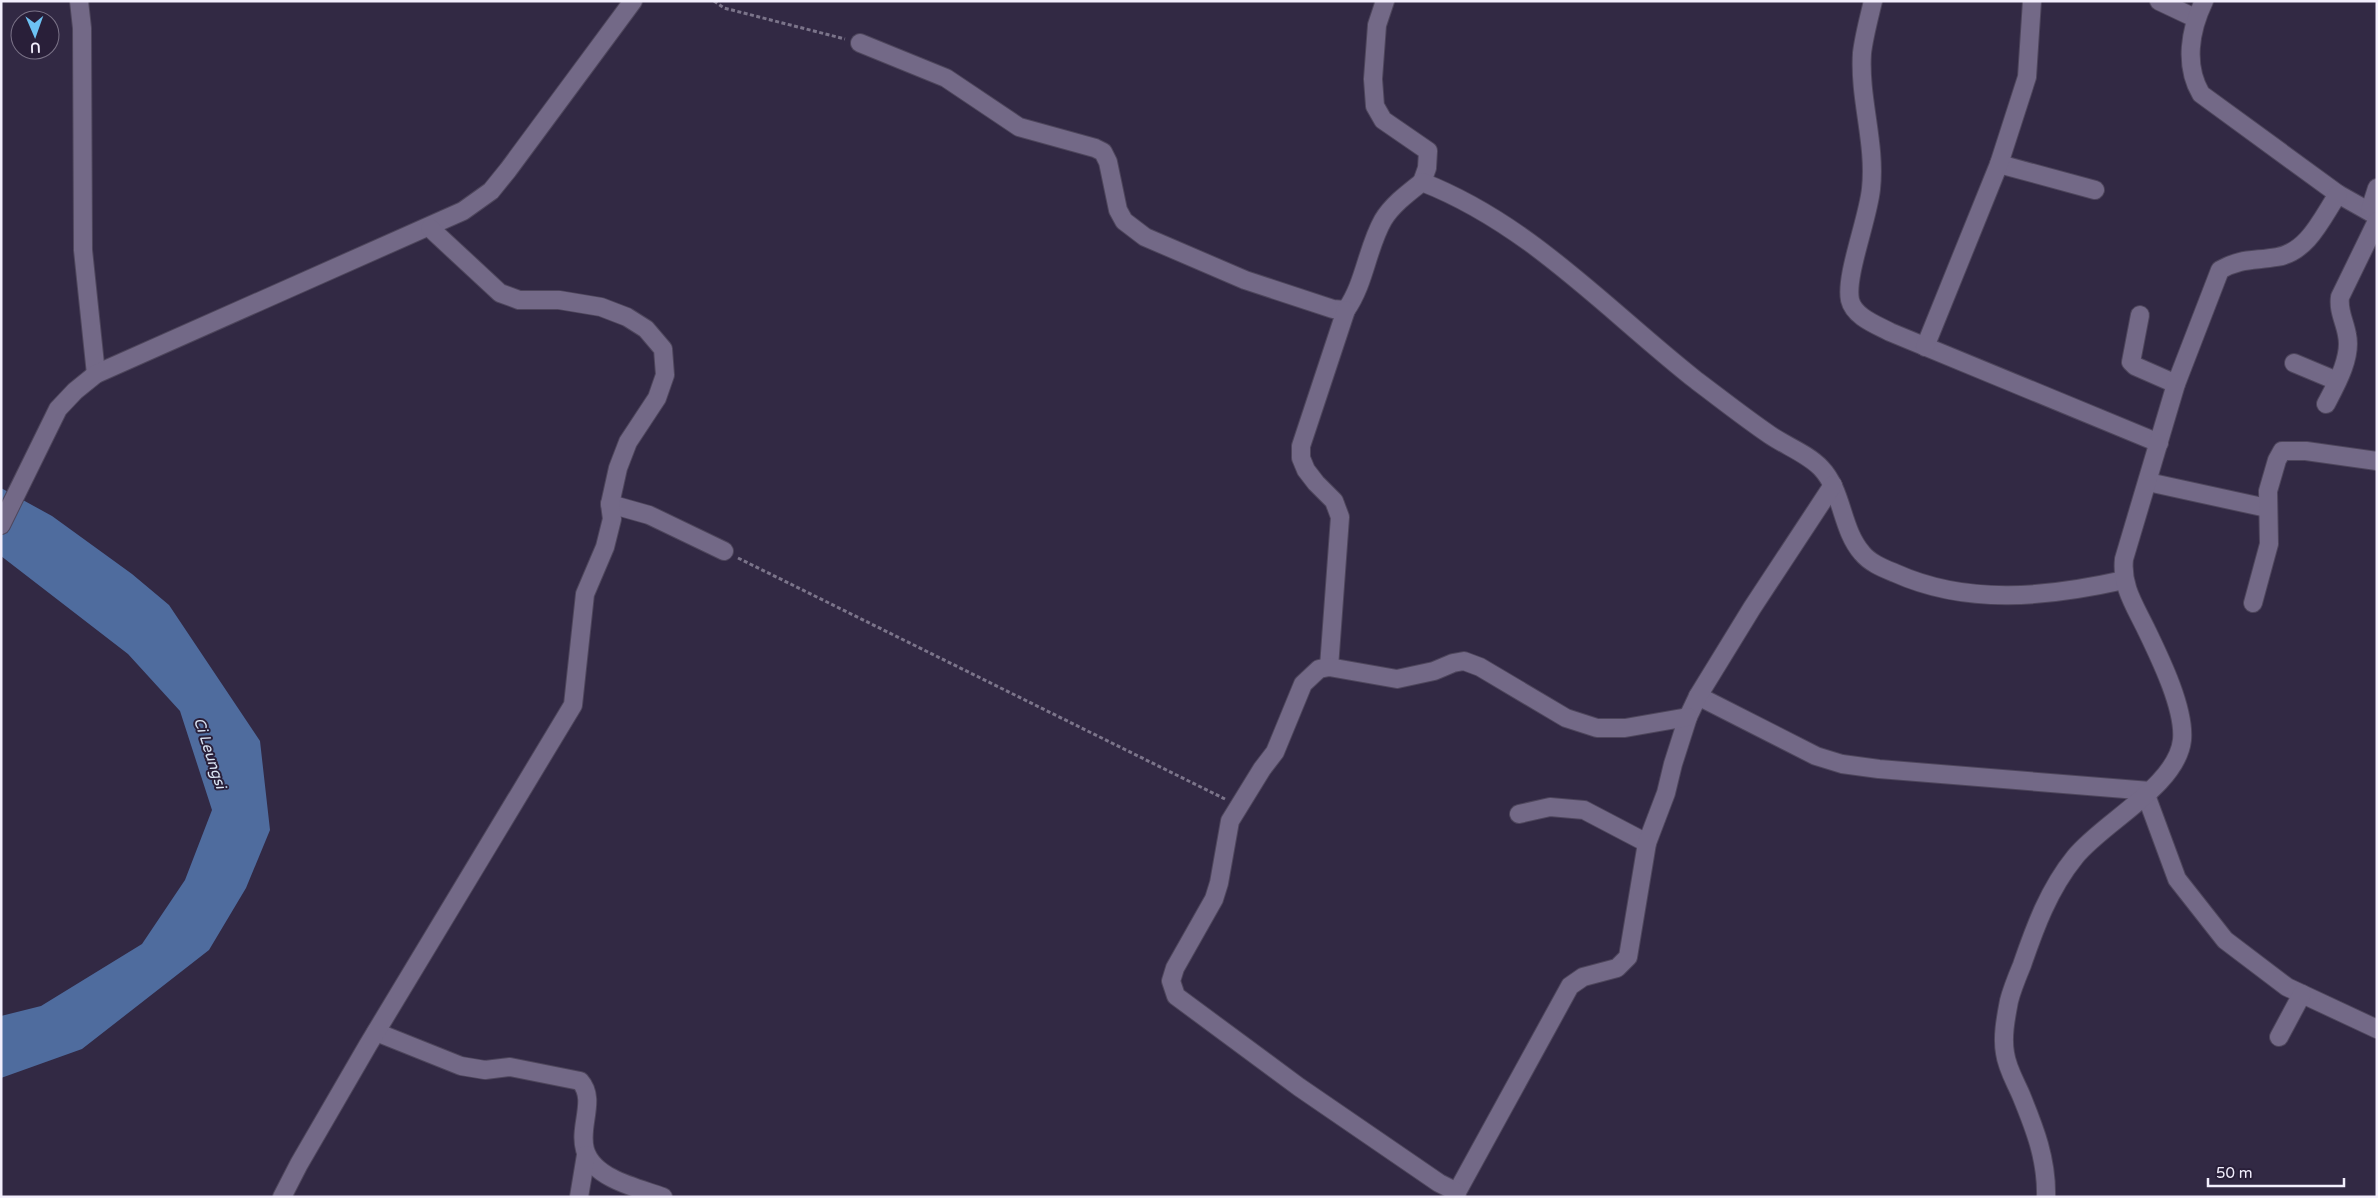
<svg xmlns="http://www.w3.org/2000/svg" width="2378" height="1198" font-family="'Varela Round',sans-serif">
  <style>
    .water { fill: #4f6c9e }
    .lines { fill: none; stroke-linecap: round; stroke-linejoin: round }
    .minor-casing { stroke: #4e465c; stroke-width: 20 }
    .path { stroke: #7b748a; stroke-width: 3; stroke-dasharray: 4 2.5; stroke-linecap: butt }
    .minor { stroke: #736987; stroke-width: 18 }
    .labels { text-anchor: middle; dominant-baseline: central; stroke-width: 4; stroke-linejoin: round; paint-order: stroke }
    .water-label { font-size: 15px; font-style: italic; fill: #dbe5f4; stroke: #291f39 }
  </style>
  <rect width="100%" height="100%" fill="#322944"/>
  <path class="water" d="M1 488 52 516 132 574 169 605 260 741 270 830 246 888 209 950 82 1049 1 1078V1016L41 1006 142 944 185 880 212 810 180 711 128 654 1 556Z"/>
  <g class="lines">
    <g class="minor-casing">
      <g id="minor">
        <path d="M79 1 82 28 83 250 96 374"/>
        <path d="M1385 1 1377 25 1373 79 1375 106 1383 120 1428 151 1427 168 1422 182"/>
        <path d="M1873 1C1869 18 1864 36 1862 53 1859 99 1876 143 1871 189 1868 219 1845 276 1850 300 1854 317 1877 325 1890 332L2159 443"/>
        <path d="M2159 1 2195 18"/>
        <path d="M2204 1C2190 30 2184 65 2201 94L2338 194 2377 216"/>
        <path d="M860 43 946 78 1019 127 1095 148 1103 152 1108 162 1118 210 1124 221 1145 237 1245 280 1333 309 1346 310C1365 283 1367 248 1383 220 1392 205 1408 193 1422 182 1530 224 1608 311 1697 381 1721 399 1745 418 1770 435 1786 446 1808 454 1821 468 1843 491 1841 529 1862 553 1870 563 1883 568 1895 573 1968 606 2048 597 2124 580"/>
        <path d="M1999 164 2095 190"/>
        <path d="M2370 210 2377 188"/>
        <path d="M2140 315 2131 362 2135 366 2176 384"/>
        <path d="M1925 347 1999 164 2027 77 2032 1"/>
        <path d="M2294 363 2337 381"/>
        <path d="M2326 404C2336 385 2352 357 2347 335 2345 322 2338 311 2340 297L2377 221"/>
        <path d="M2148 482 2267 508"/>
        <path d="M610 504 649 515 724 551"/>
        <path d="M1 525 58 409 75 391 96 374 463 211 491 191 508 170 633 1"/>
        <path d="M2253 603 2269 544 2268 491 2277 460 2282 451H2306L2377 461"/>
        <path d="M1329 667 1340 517 1334 501 1316 483 1306 470 1301 458V446L1346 310"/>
        <path d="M1698 696 1816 756 1842 764 1879 769 2150 791"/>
        <path d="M2146 795 2177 879 2225 940 2287 987 2377 1029"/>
        <path d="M1519 814 1550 807 1584 810 1647 843"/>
        <path d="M376 1032 461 1066 485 1070 510 1067 580 1081C604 1108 556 1149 612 1178 627 1186 646 1191 663 1197"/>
        <path d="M2279 1037 2302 994"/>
        <path d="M1457 1192 1570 986 1583 977 1617 968 1628 957 1647 843 1666 793 1673 764 1688 717 1698 696 1752 608 1833 485"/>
        <path d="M282 1197 299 1164 368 1045 573 705 585 594 605 547 612 519 610 504 618 468 628 442 657 398 665 375 663 349 646 329 627 317 601 307 559 300H519L500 293 430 228"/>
        <path d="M579 1197 586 1155"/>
        <path d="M1456 1197 1457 1192 1439 1183 1299 1087 1176 996 1171 981 1175 968 1214 899 1219 883 1230 821 1262 769 1275 752 1303 684 1319 669 1329 667 1397 679 1434 671 1453 663 1464 661 1480 667 1566 718 1597 728H1625L1688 717"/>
        <path d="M2046 1197C2047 1160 2035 1129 2021 1095 2015 1081 2007 1068 2005 1053 2002 1036 2006 1017 2009 1001 2012 989 2017 977 2022 965 2035 927 2049 889 2075 857 2103 822 2177 786 2182 740 2185 709 2160 658 2146 629 2135 606 2121 586 2124 559L2176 384 2220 270C2241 258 2254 261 2277 257 2308 252 2322 218 2338 194"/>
      </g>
    </g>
    <g class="path">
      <path d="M714 1 724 8 845 39"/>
      <path d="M738 558 1225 799"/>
    </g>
    <use href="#minor" class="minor"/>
  </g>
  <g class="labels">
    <g class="water-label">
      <text transform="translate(210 753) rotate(72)">Ci Leungsi</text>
    </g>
  </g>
  <rect width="2378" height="1198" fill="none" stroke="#f3effd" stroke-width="5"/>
  <g transform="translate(35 35) rotate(178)"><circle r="24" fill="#291f39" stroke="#7a7287"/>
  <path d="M0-4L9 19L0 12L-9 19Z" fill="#6dc2f3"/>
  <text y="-8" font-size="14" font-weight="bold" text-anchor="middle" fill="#f3effd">U</text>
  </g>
  <path d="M2208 1178v8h136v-8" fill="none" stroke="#f3effd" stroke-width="2.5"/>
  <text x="2216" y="1178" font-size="15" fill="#f3effd" stroke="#291f39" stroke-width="4" paint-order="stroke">50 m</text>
</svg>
